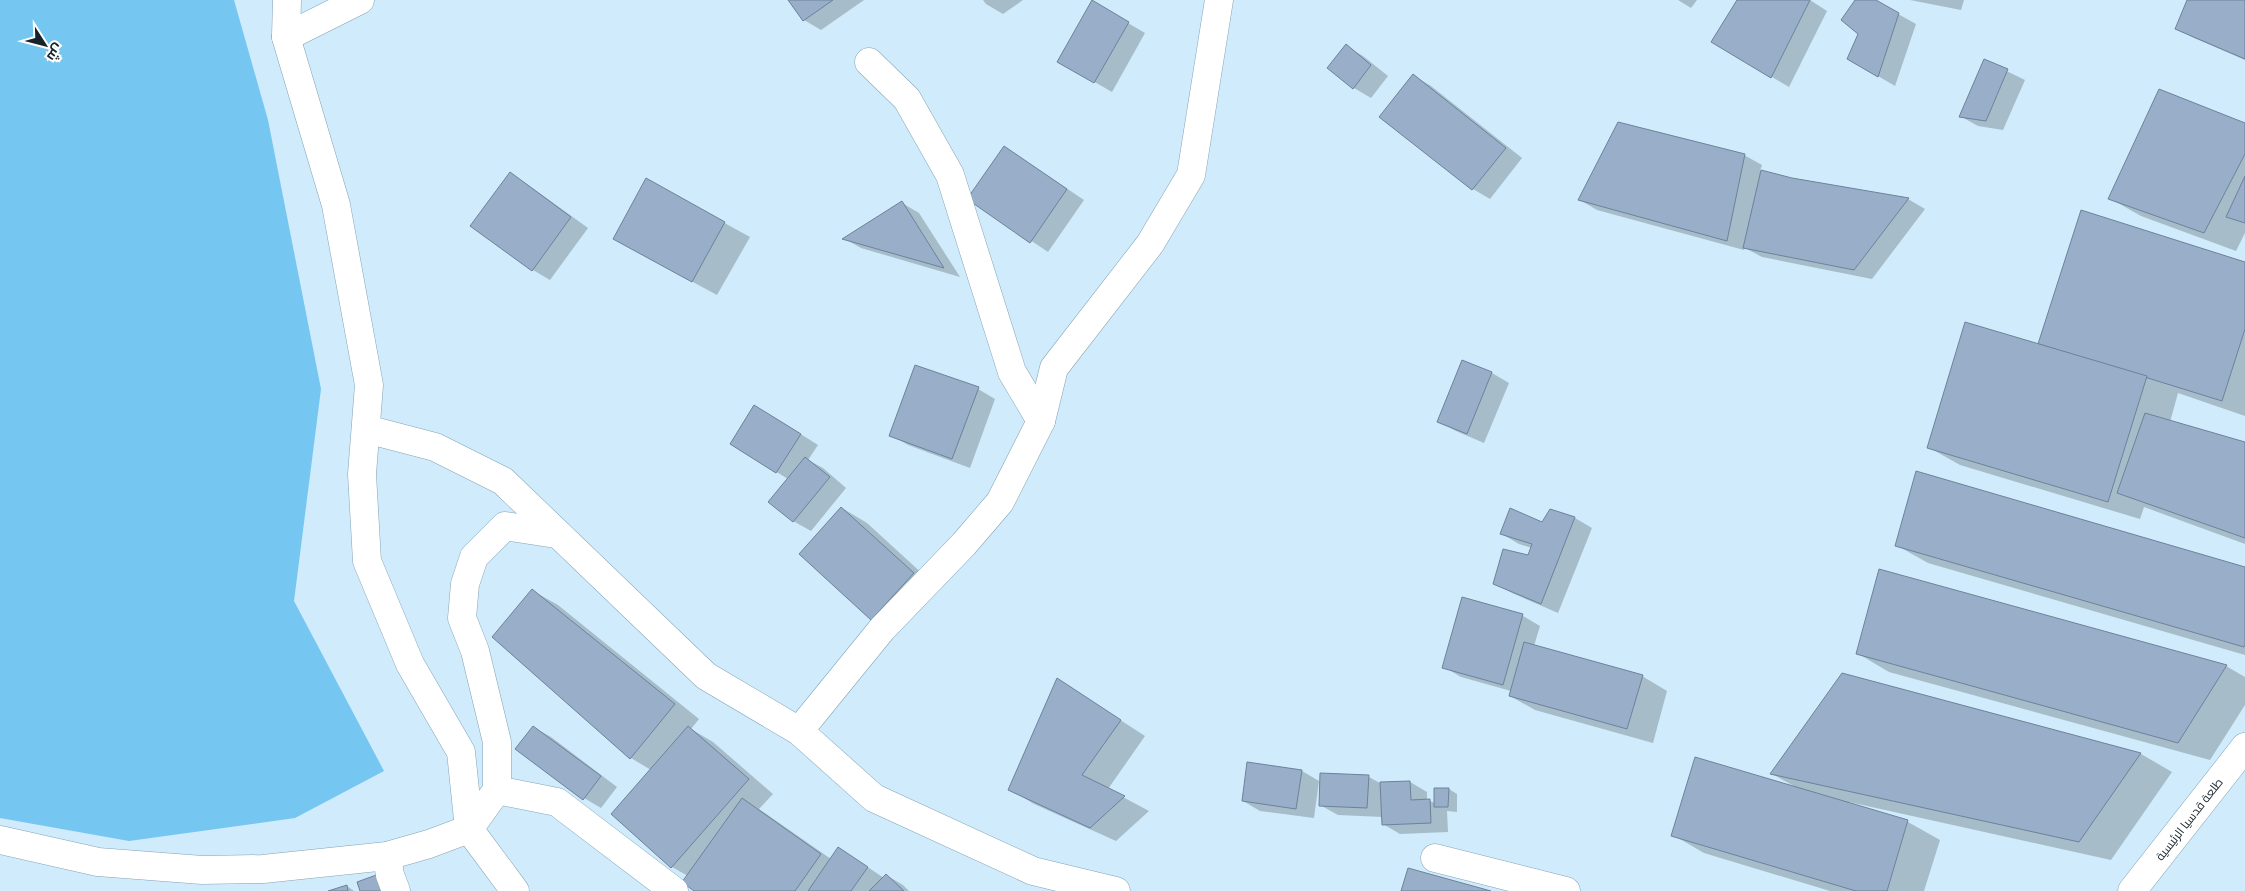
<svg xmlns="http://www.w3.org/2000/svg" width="2245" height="891" font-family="'PT Sans Narrow',Cairo,sans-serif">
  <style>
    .green { fill: #75c6f1 }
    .shadow { fill: #0003 }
    .building { fill: #99afc9; stroke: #6d829a }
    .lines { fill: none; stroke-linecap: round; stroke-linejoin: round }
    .street-casing { stroke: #84a4b6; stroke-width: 29 }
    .secondary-casing { stroke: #84a4b6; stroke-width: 29 }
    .street { stroke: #fff; stroke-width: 28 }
    .secondary { stroke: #fff; stroke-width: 28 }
    .labels { text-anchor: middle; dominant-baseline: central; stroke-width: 4; stroke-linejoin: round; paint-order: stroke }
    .street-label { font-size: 12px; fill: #16232a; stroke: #fff }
  </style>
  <rect width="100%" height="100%" fill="#d0ebfb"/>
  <path class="green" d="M0 0H234L268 120 321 389 294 601 384 771 295 818 129 841 0 818Z"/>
  <g class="shadow">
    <path d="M790 0H864L821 30 804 20Z"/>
    <path d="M983 0H1023L1003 14 986 4Z"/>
    <path d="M1678 0H1697L1691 8Z"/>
    <path d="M1739 0H1810L1827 11 1789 87 1713 42Z"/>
    <path d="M1856 0H1873L1916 24 1895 86 1849 59 1859 34Z"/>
    <path d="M1910 0H1964L1961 10Z"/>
    <path d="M2188 0H2245V60L2194 38 2176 29Z"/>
    <path d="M1092 2 1145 33 1112 92 1058 61Z"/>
    <path d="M1346 46 1363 56 1388 76 1371 98 1354 88 1329 68Z"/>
    <path d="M1984 60 2025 80 2003 130 1978 126 1960 116Z"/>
    <path d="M1414 76 1431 86 1522 158 1490 199 1473 189 1381 117Z"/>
    <path d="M2245 124V233L2236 251 2141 216 2109 198Z"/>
    <path d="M1005 147 1084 200 1048 252 969 199Z"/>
    <path d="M1744 155 1762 165 1760 171 1792 180 1908 199 1925 209 1872 279 1762 257 1745 248 1744 250 1597 210 1580 200Z"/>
    <path d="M510 174 527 184 588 228 550 280 533 270 472 226Z"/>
    <path d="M646 180 750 237 717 295 639 253Z"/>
    <path d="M902 203 919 213 960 277 861 248 845 239Z"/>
    <path d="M2245 263V416L2178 393 2170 422 2245 443V544L2144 507 2140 519 1960 465 1928 447 2039 346Z"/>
    <path d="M1463 361 1492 373 1509 383 1484 443 1456 431 1438 421Z"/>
    <path d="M978 389 995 399 970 468 908 445 891 435Z"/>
    <path d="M772 416 818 445 808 460 823 468 846 488 811 531 793 521 788 479 731 444Z"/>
    <path d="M842 508 867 523 938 588 897 633 872 619Z"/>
    <path d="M1551 510 1575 518 1592 528 1558 613 1512 593 1494 583 1529 556 1532 548 1519 544 1502 534 1543 524Z"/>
    <path d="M1896 545 2245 568V655L1928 563Z"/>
    <path d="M1880 571 2226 666 2245 677V705L2210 760 1889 672 1857 653Z"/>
    <path d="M533 591 558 605 699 719 691 729 713 742 773 794 759 809 831 859 839 848 884 878 886 875 903 885 909 891H696L688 876 672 867 651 770 631 758 493 636Z"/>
    <path d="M1463 599 1523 616 1540 626 1534 646 1642 676 1667 691 1653 743 1535 710 1510 696 1511 691 1461 677 1444 667Z"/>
    <path d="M1843 674 2141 754 2172 772 2111 860 1849 802V804L1908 822 1940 840 1924 891H1830L1704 853 1673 835 1794 786 1772 774Z"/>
    <path d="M1057 679 1145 736 1108 789 1149 811 1116 841 1034 804 1009 789Z"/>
    <path d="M533 727 551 737 617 787 601 808 584 798Z"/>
    <path d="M1302 771 1319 781 1314 818 1260 811 1243 801Z"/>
    <path d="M1369 777 1380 783 1410 782 1427 792V800L1435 803 1449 789 1457 794V812L1447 811 1448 832 1400 834 1383 824V817L1338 815 1320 805Z"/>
    <path d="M347 886 354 891H332Z"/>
  </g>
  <g class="building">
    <path d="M788 0H833L803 21Z"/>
    <path d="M1092 0 1129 22 1094 83 1057 62Z"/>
    <path d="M1737 0H1810L1771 78 1711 42Z"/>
    <path d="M1855 0H1876L1899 13 1878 77 1847 59 1858 34 1841 20Z"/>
    <path d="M2187 0H2245V59L2175 29Z"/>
    <path d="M1346 44 1371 65 1353 89 1327 68Z"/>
    <path d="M1984 59 2008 69 1986 121 1959 117Z"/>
    <path d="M1413 74 1506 148 1472 190 1379 117Z"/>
    <path d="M2159 89 2245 123V154L2204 233 2108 199Z"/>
    <path d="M1618 122 1745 154 1727 241 1578 200Z"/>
    <path d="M1004 146 1067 189 1030 243 967 199Z"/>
    <path d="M1761 170 1792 178 1909 198 1854 270 1743 248Z"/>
    <path d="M510 172 571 217 532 271 470 226Z"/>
    <path d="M2245 176V223L2226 217Z"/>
    <path d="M646 178 725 222 692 282 613 239Z"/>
    <path d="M902 201 944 268 842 239Z"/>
    <path d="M2081 210 2245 262V329L2222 401 2038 344Z"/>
    <path d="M1965 322 2147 376 2108 502 1927 448Z"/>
    <path d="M1462 360 1492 372 1467 434 1437 422Z"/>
    <path d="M915 365 979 387 952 459 889 436Z"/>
    <path d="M754 405 801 434 776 473 730 444Z"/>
    <path d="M2145 413 2245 442V538L2117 493Z"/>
    <path d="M805 457 830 477 793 522 768 502Z"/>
    <path d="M1916 471 2245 567V645L2244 647 1895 546Z"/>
    <path d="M841 507 914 573 871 620 799 554Z"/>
    <path d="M1510 508 1542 522 1550 509 1575 517 1541 604 1493 584 1503 549 1528 555 1532 544 1500 534Z"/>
    <path d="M1879 569 2227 665 2178 743 1856 654Z"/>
    <path d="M532 589 675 704 630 759 492 637Z"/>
    <path d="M1462 597 1523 614 1503 685 1442 668Z"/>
    <path d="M1524 642 1643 675 1627 729 1509 696Z"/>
    <path d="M1842 673 2141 753 2079 842 1770 774Z"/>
    <path d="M1057 678 1121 720 1082 775 1125 796 1090 828 1008 790Z"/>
    <path d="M533 726 601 776 583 800 515 749Z"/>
    <path d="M688 726 749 779 671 868 611 814Z"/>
    <path d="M1695 757 1908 820 1887 891H1856L1671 836Z"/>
    <path d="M1247 762 1302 770 1296 809 1242 801Z"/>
    <path d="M1320 773 1369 775 1367 808 1319 806Z"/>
    <path d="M1410 781 1411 800 1430 799 1431 823 1382 825 1380 782Z"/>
    <path d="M1434 788H1449L1448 807H1434Z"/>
    <path d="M742 798 821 854 795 891H694L682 882Z"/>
    <path d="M838 847 868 867 851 891H808Z"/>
    <path d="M1408 868 1491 891H1401Z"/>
    <path d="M379 874 386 891H360L357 882Z"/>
    <path d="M886 874 904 891H869Z"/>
    <path d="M347 885 348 891H328Z"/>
  </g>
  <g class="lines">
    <g class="street-casing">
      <g id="street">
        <path d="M287 0 286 37 336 205 369 385 362 474 367 561 410 664 461 752 469 829 515 891"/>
        <path d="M286 37 360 0"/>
        <path d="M869 62 907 99 950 175 1012 372 1041 421"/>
        <path d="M366 429 435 447 503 481 706 676 799 731 874 798 1033 871 1116 891"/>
        <path d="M799 731 882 629 964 544 1000 502 1041 421 1054 368 1150 244 1191 175 1219 0"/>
        <path d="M497 790 557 802 674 891"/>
        <path d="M0 840 98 862 202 870 263 869 387 856 429 844 469 829 497 790V742L475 651 462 618 465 584 474 557 505 526 556 534"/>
        <path d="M387 856 390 875 396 891"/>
        <path d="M1435 858 1566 891"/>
      </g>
    </g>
    <g class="secondary-casing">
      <path id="secondary" d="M2132 891 2245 747"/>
    </g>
    <use href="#street" class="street"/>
    <use href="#secondary" class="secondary"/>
  </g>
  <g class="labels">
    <g class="street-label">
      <text transform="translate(2189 819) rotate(-52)">طلعة قدسيا الرئيسية</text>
    </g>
  </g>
  <g transform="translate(45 45) rotate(126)" stroke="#ffffff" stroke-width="4" paint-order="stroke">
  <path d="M0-4L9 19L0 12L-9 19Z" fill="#16232a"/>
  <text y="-8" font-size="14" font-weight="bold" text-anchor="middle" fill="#16232a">ش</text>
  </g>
</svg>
